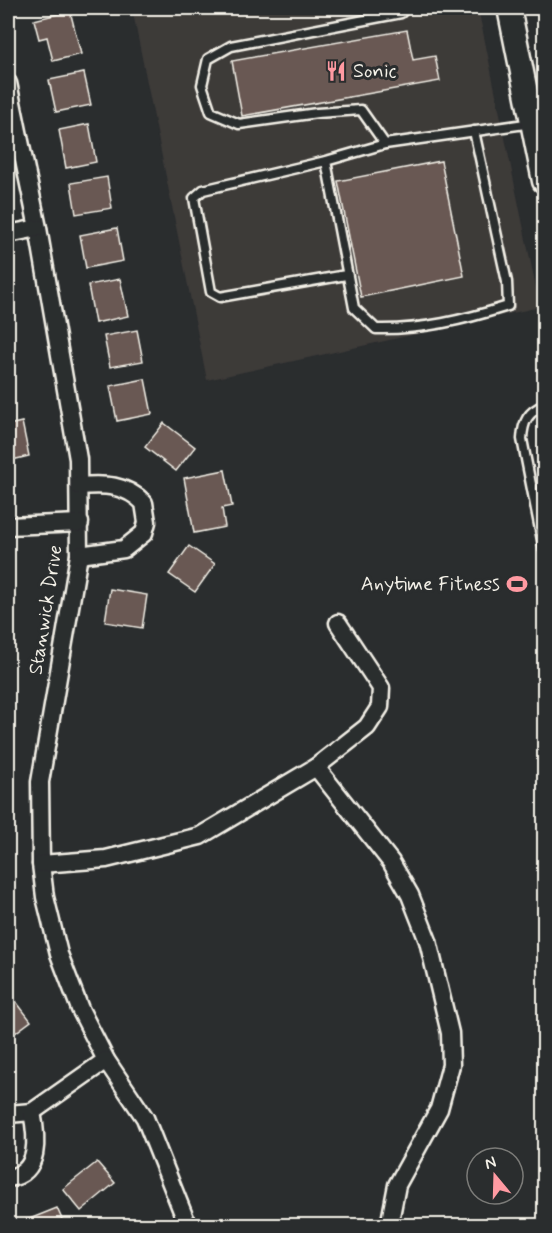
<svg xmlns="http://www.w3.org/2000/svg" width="552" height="1233" font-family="Mynerve,sans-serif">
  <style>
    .built { fill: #3d3a39 }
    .building { fill: #695853; stroke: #f4f1e8; stroke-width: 1.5 }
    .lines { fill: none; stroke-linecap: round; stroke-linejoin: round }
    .lane-casing { stroke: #f4f1e8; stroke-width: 13 }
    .street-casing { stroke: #f4f1e8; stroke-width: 21 }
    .secondary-casing { stroke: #f4f1e8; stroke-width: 27 }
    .lane { stroke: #2a2d2e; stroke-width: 8 }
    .street { stroke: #2a2d2e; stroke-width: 16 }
    .secondary { stroke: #2a2d2e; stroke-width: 22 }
    .labels { text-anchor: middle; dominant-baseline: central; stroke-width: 6; stroke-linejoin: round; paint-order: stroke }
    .poi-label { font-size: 20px; fill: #f4f1e8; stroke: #2a2d2e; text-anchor: start }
    .street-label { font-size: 20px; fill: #f4f1e8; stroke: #2a2d2e }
  </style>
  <rect width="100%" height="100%" fill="#2a2d2e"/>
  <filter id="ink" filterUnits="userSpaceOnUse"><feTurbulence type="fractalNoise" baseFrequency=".0167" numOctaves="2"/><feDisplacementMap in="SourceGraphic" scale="12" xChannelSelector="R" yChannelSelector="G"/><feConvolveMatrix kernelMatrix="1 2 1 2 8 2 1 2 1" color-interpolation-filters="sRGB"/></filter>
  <g filter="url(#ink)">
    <path class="built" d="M132 8H478L540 307 207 380Z"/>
    <g class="building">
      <path d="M70 11 81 54 53 61 47 37 39 39 34 20Z"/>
      <path d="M407 30 413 60 435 56 440 81 242 116 232 61Z"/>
      <path d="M84 73 91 105 56 112 49 80Z"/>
      <path d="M89 124 96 162 66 168 59 130Z"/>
      <path d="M441 161 464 276 361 297 338 181Z"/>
      <path d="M107 177 112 208 76 214 71 183Z"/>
      <path d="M117 228 123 261 86 268 80 235Z"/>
      <path d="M120 279 128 316 95 323 88 285Z"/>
      <path d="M137 330 143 361 110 367 104 336Z"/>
      <path d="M145 379 152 414 117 421 110 386Z"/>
      <path d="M22 422 29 456 8 461V425Z"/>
      <path d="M164 423 195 447 176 471 145 447Z"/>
      <path d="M225 470 232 506 222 508 225 527 194 533 184 478Z"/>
      <path d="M189 546 215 564 195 592 169 574Z"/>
      <rect x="8" y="568" width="3" height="31"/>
      <path d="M110 589 147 595 142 628 105 622Z"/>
      <path d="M8 991 31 1021 15 1033 8 1024Z"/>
      <path d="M97 1162 115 1183 81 1211 63 1189Z"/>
      <path d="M57 1208 65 1226H23L22 1222Z"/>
    </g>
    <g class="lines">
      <g class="lane-casing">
        <g id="lane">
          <path d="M405 8 401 13 231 46 208 59 202 85 211 112 239 124 317 113 361 110 385 144 532 123"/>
          <path d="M385 144 326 161 354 308 376 329C422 330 464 320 508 306L507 282 474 131"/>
          <path d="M326 161 203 190 194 198 211 292 220 297 346 275"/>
          <path d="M544 405C528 412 523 421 522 439L544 550"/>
        </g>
      </g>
      <g class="street-casing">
        <g id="street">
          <path d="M8 83 38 228 78 459 79 555 40 782 41 864 45 897 59 954 80 1009 106 1060 145 1118 188 1226"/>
          <path d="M8 234 38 228"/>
          <path d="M8 526 80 523"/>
          <path d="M79 555 124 549 144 533 147 522 144 503C126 484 104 484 79 486"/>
          <path d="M316 767 391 862 410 895 428 941 450 1033 451 1065 439 1109 397 1185 389 1226"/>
          <path d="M41 864 106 859 200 836 316 767 367 727 380 707 381 688 338 623"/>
          <path d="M8 1114 32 1112 106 1060"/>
          <path d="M8 1178C41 1174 37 1137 32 1112"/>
        </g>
      </g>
      <g class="secondary-casing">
        <path id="secondary" d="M509 8 544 181"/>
      </g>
      <use href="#lane" class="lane"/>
      <use href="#street" class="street"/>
      <use href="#secondary" class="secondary"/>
    </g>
  </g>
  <defs>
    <g id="restaurant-bare" transform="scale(1.62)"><path d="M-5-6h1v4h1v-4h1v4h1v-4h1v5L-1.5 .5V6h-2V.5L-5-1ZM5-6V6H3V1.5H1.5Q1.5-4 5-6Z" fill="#ff9aa2" stroke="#2a2d2e" stroke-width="2.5" paint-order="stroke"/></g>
    <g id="stadium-bare" transform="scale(1.62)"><path d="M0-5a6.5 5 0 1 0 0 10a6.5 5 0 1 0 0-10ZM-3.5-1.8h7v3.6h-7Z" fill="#ff9aa2" stroke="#2a2d2e" stroke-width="2.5" paint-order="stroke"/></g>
  </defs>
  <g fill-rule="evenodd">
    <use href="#restaurant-bare" x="336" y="71"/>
    <use href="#stadium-bare" x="517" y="584"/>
  </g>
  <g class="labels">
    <g class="poi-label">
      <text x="353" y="71">Sonic</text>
      <text x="500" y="584" text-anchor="end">Anytime Fitness</text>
    </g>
    <g class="street-label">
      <text transform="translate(46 610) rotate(-81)">Stanwick Drive</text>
    </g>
  </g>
  <rect width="552" height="1233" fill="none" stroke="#2a2d2e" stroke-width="30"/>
  <rect x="15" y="15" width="522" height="1203" fill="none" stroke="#f4f1e8" stroke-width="2" filter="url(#ink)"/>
  <g transform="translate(495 1176) rotate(341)"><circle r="28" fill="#2a2d2e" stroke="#7b7b78" stroke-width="1.5"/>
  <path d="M0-4.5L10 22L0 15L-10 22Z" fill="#ff9aa2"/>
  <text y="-9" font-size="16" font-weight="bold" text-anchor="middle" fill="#f4f1e8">N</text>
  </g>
</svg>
